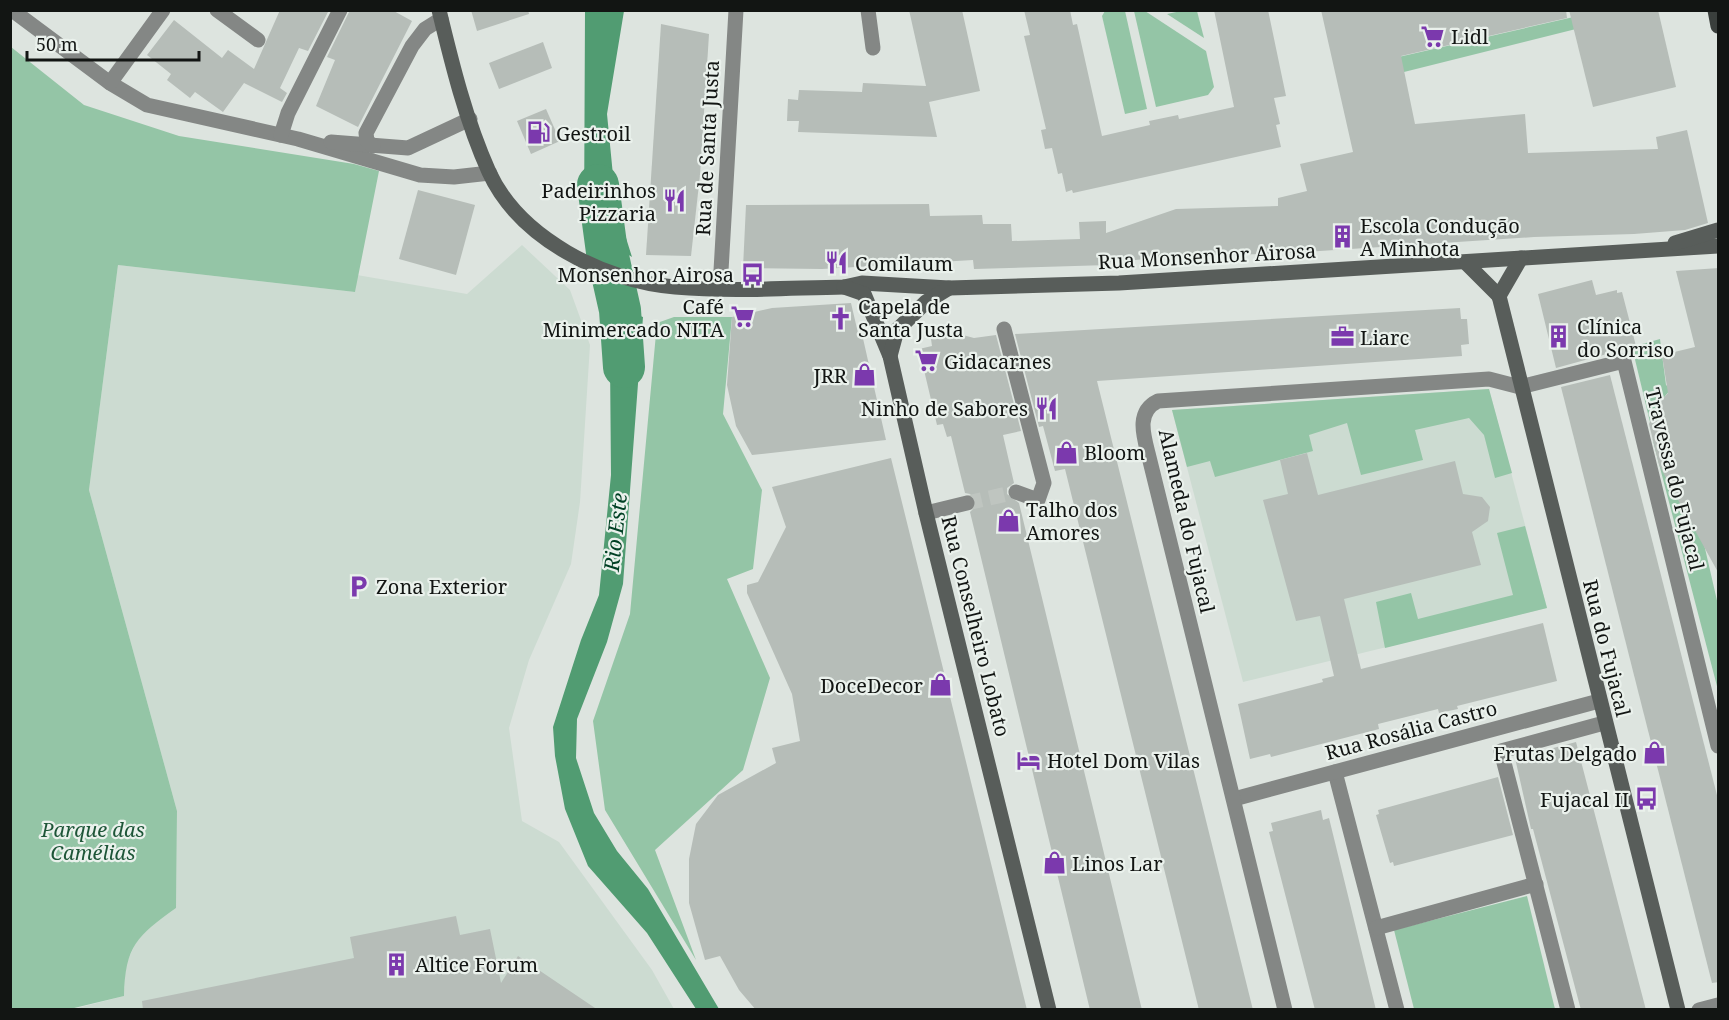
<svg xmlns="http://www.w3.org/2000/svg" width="1729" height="1020" viewBox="0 0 1729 1020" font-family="'Noto Serif',serif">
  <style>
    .built { fill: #ccdbd1 }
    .green { fill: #94c5a6 }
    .water { fill: #519c72 }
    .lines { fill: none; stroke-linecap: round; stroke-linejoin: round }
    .river { stroke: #519c72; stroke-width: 42 }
    .building { fill: #b6bdb8 }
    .street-tunnel { stroke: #bfc5c0; stroke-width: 15; stroke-dasharray: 15 8; stroke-linecap: butt }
    .street { stroke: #848785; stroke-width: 15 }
    .secondary { stroke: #585d5a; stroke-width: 15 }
    .primary { stroke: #3a3f3c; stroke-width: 15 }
    .labels { text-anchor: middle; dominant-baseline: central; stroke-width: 4.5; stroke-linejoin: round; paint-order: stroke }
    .poi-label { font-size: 20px; fill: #121513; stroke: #eaf1ec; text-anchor: start }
    .street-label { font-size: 20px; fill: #121513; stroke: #eaf1ec }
    .park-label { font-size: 20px; font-style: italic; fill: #1d5537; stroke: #eaf1ec }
    .water-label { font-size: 21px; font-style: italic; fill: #004024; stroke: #eaf1ec }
  </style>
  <rect width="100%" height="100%" fill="#dde4df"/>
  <g class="built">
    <path d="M522 245 570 290 590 345 580 502 571 564 529 660 509 728 522 821 559 842 652 970 674 1009 70 1010 124 996 125 966 140 934 176 908 177 811 89 490 118 265 355 292 357 275 467 294Z"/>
    <path d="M1489 389 1547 608 1243 682 1172 410Z"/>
  </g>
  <g class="green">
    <path d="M1105 11H1125L1147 109 1125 114 1102 16Z"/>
    <path d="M1134 11H1145L1206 51 1214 87 1208 95 1156 107Z"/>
    <path d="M1181 11H1197L1204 38 1167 14Z"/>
    <path d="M1600 11H1648L1364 82 1381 61Z"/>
    <path d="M11 47 84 105 179 136 354 164 379 171 355 292 118 265 89 490 177 811 176 908C137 936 125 946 124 996L70 1009H11Z"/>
    <path d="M674 317H732L723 414 762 490 753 569 727 579 770 678 743 770 655 850 696 960 605 810 593 721 630 614 657 323Z"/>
    <path d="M1660 339 1666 385 1671 389 1655 408 1650 422 1632 347Z"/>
    <path d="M1489 389 1512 473 1495 478 1484 435 1469 418 1415 430 1423 460 1361 475 1347 423 1309 435 1313 451 1215 477 1210 461 1187 467 1172 410Z"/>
    <path d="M1652 437 1667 480 1704 544 1718 605V690Z"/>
    <path d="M1525 526 1547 608 1385 648 1376 602 1411 593 1418 619 1513 595 1497 533Z"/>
    <path d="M1527 896 1555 1009H1414L1394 930Z"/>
  </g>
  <g class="water">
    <path d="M585 11H624L607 114 616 206 632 257 584 228Z"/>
    <path d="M599 302 643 317 623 584 607 642 577 719 576 758 594 813 617 851 648 889 719 1009H696L647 933 588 866 565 809 555 756 553 727 581 640 599 595 611 475 610 360Z"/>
  </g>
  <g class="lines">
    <path class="river" d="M598 185 607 252 620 310 624 367"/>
  </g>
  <g class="building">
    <path d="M280 10H329L308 51 299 48 280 88 287 93 282 102 244 83 223 112 195 92 190 98 167 80 171 74 147 55 174 20 222 58 228 50 254 69Z"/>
    <path d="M350 10H392L412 21 358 127 316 106 335 60 327 57Z"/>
    <path d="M471 10H528L529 14 477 31Z"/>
    <path d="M909 10H962L980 91 929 102 937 137 798 132 799 121H787L788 99 798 100 799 90 862 92 863 83 926 86Z"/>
    <path d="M1024 10H1070L1073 25 1077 24 1102 136 1150 125 1149 121 1178 115 1179 119 1234 107 1214 10H1268L1286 96 1274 98 1280 124 1276 125 1281 147 1073 193 1072 190 1066 192 1062 173 1058 174 1052 148 1045 149 1041 130 1046 129 1024 36 1030 35Z"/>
    <path d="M1321 10H1566L1567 18 1401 56 1415 124 1525 114 1528 153 1658 149 1656 137 1687 130 1708 223 1685 230 1634 234 1534 237 1274 254 1202 255 1108 262V265L974 269 973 260 822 269 743 268 746 205 929 204 930 216 982 215 983 224H1011L1012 241 1080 239 1079 222 1106 221V233L1176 209 1278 206V198L1307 191 1300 164 1353 152Z"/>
    <path d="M1569 10H1658L1676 87 1593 107Z"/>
    <path d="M661 24 709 34 700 175 691 256 646 255Z"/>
    <path d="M543 42 552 68 499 89 489 63Z"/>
    <path d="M546 109 560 141 531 154 517 121Z"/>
    <path d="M418 190 475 205 456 275 399 259Z"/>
    <path d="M1719 268V574L1659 465 1649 424 1655 408 1668 393 1662 355 1695 347 1676 271Z"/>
    <path d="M1592 280 1596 295 1617 290V293L1622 292 1636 346 1556 368 1538 294Z"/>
    <path d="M851 303 858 333 862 334 886 440 752 455 736 426 727 385 732 317 772 308Z"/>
    <path d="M1460 308 1461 319H1467L1469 344 1461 345 1462 356 1097 381 1253 1010H1199L1065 469 1055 471 1043 426 1039 427 1015 334Z"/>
    <path d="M955 333 974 338 996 335 1021 431 1003 435 1014 483 1007 488V494L1019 503 1142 1010H1090L970 512 976 506V500L970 494 965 493 951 436 947 437 943 424 937 425 919 349 932 346 931 339Z"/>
    <path d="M1610 375 1719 803V982L1712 983 1561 387Z"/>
    <path d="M1307 453 1318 495 1455 461 1463 494 1482 497 1490 507 1488 521 1472 532 1481 565 1344 599 1361 669 1543 623 1557 681 1457 706 1458 709 1439 713 1438 709 1378 724 1379 729 1271 757 1270 754 1250 759 1238 704 1323 682 1322 679 1334 676 1320 616 1296 621 1263 500 1288 494 1280 460Z"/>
    <path d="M891 458 956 721 1027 1010H756L739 990 720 956 705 960 689 903V859L696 824 718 795 776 763 772 748 800 741 792 694 747 593V585L758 582 786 527 772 487Z"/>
    <path d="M1576 742 1630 949 1646 1010H1581L1533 829H1531L1515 758Z"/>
    <path d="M1498 777 1513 835 1394 866 1393 862 1390 863 1376 815 1379 814 1378 810Z"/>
    <path d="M1321 810 1323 820 1329 818 1376 1010H1315L1269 832 1273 831 1271 823Z"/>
    <path d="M456 916 460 935 490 929 501 983 518 956 598 1010H143L142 1001 354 958 350 937Z"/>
  </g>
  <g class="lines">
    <path class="street-tunnel" d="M967 503 1016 492"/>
    <g class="street">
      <path d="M12 10 110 83 147 105 298 139 420 175 454 177 490 173"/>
      <path d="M217 10 258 40"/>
      <path d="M868 10 873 48"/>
      <path d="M110 83 163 10"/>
      <path d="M281 135 288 113 340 10"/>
      <path d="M331 142 408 148 470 119"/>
      <path d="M373 146 367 141 366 133 412 46 425 29 441 19"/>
      <path d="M720 288 736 10"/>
      <path d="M1004 329 1044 483 1038 500 1016 492"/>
      <path d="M926 513 967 503"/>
      <path d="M1335 772 1397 1010"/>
      <path d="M1234 799 1599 701"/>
      <path d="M1376 928 1536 884"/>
      <path d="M1285 1010 1149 457C1144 437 1135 412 1158 401L1489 379 1520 387 1624 361 1718 746"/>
      <path d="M1568 1010 1501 751 1604 723"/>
      <path d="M1699 1010 1718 1005"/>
    </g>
    <g class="secondary">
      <path d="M439 10C452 64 466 121 489 172 519 238 605 282 675 287 731 292 788 288 844 287L862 283 949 288 1119 283 1718 246"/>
      <path d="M1675 243 1718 230"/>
      <path d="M1467 264 1499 296"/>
      <path d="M844 287 864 294 890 356 926 513 1049 1010"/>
      <path d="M1499 296 1678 1010"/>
      <path d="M1499 296 1521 258"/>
      <path d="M890 356 897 330 926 302 949 288"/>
    </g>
    <path class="primary" d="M1715 10 1718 26"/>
  </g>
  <defs>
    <symbol id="supermarket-bare" viewBox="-9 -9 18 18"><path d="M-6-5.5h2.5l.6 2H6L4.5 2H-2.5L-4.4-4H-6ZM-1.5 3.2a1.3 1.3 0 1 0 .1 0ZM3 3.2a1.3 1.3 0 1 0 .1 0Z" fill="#7b39ad" stroke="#eaf1ec" stroke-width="2.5" paint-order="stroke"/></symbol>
    <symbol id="fuel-bare" viewBox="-9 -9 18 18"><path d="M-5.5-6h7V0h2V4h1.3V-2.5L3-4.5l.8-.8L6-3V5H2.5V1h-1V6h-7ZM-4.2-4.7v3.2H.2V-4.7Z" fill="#7b39ad" stroke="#eaf1ec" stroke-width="2.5" paint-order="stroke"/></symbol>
    <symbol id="restaurant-bare" viewBox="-9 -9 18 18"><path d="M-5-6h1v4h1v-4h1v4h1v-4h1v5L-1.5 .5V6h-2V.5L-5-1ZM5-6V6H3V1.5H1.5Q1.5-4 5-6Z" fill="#7b39ad" stroke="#eaf1ec" stroke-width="2.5" paint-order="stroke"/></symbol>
    <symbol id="building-bare" viewBox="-9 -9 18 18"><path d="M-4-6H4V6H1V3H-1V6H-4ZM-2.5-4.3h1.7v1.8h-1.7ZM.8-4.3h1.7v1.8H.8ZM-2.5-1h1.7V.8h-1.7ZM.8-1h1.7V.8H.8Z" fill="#7b39ad" stroke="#eaf1ec" stroke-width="2.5" paint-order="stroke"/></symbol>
    <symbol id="bus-bare" viewBox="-9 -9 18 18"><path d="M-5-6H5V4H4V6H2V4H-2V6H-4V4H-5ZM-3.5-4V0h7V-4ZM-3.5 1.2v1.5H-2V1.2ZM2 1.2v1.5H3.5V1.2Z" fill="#7b39ad" stroke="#eaf1ec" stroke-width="2.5" paint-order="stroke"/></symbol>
    <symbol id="church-bare" viewBox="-9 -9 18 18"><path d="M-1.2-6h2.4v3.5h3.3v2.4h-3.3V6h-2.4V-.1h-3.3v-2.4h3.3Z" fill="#7b39ad" stroke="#eaf1ec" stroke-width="2.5" paint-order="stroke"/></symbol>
    <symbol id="office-bare" viewBox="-9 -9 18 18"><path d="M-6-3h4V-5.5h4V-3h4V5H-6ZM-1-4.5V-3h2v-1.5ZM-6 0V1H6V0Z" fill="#7b39ad" stroke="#eaf1ec" stroke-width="2.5" paint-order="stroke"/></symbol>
    <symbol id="shop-bare" viewBox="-9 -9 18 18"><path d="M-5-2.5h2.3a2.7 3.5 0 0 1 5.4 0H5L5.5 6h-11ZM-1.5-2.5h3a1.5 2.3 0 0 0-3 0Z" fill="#7b39ad" stroke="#eaf1ec" stroke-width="2.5" paint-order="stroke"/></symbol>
    <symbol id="parking-bare" viewBox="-9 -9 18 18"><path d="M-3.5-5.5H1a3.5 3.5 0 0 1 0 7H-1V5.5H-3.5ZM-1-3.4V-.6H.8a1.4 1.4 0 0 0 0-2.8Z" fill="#7b39ad" stroke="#eaf1ec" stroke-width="2.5" paint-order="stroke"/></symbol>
    <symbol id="hotel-bare" viewBox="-9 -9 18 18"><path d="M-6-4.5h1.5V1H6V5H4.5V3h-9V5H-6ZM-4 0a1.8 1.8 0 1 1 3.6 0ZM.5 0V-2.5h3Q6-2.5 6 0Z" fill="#7b39ad" stroke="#eaf1ec" stroke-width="2.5" paint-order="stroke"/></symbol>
  </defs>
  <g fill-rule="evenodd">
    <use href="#supermarket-bare" x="1416" y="20" width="33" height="33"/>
    <use href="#fuel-bare" x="522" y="116" width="33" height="33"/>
    <use href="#restaurant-bare" x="658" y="184" width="33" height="33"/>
    <use href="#building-bare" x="1326" y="220" width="33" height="33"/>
    <use href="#restaurant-bare" x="820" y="246" width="33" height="33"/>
    <use href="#bus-bare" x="736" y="258" width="33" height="33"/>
    <use href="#supermarket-bare" x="726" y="300" width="33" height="33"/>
    <use href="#church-bare" x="824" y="302" width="33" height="33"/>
    <use href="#office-bare" x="1326" y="320" width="33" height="33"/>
    <use href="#building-bare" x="1542" y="320" width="33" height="33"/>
    <use href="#supermarket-bare" x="910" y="344" width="33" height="33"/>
    <use href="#shop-bare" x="848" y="358" width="33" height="33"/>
    <use href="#restaurant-bare" x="1030" y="392" width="33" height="33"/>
    <use href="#shop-bare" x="1050" y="436" width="33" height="33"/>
    <use href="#shop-bare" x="992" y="504" width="33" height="33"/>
    <use href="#parking-bare" x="342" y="570" width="33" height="33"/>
    <use href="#shop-bare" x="924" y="668" width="33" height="33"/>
    <use href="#shop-bare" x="1638" y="736" width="33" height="33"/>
    <use href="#hotel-bare" x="1012" y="744" width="33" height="33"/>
    <use href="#bus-bare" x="1630" y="782" width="33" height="33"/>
    <use href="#shop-bare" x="1038" y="846" width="33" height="33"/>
    <use href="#building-bare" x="380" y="948" width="33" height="33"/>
  </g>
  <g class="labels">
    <g class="poi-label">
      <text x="1451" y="36">Lidl</text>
      <text x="556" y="133">Gestroil</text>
      <text x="656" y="190" text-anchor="end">Padeirinhos<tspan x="656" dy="23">Pizzaria</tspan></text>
      <text x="1360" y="225">Escola Condução<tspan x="1360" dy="23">A Minhota</tspan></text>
      <text x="855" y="263">Comilaum</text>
      <text x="734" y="274" text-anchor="end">Monsenhor Airosa</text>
      <text x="724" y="306" text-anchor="end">Café<tspan x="724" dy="23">Minimercado NITA</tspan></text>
      <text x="858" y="306">Capela de<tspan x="858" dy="23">Santa Justa</tspan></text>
      <text x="1577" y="326">Clínica<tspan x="1577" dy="23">do Sorriso</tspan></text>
      <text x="1360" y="337">Liarc</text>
      <text x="944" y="361">Gidacarnes</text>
      <text x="847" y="375" text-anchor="end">JRR</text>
      <text x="1028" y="408" text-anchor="end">Ninho de Sabores</text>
      <text x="1084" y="452">Bloom</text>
      <text x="1026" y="509">Talho dos<tspan x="1026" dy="23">Amores</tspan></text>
      <text x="376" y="586">Zona Exterior</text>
      <text x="923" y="685" text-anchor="end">DoceDecor</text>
      <text x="1637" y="753" text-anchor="end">Frutas Delgado</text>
      <text x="1047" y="760">Hotel Dom Vilas</text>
      <text x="1629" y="799" text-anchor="end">Fujacal II</text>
      <text x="1072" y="863">Linos Lar</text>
      <text x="415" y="964">Altice Forum</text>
    </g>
    <g class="street-label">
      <text transform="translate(707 148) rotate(-87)">Rua de Santa Justa</text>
      <text transform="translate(1207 256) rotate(-3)">Rua Monsenhor Airosa</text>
      <text transform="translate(1675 479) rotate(76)">Travessa do Fujacal</text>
      <text transform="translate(1187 521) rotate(77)">Alameda do Fujacal</text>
      <text transform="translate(976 626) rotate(76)">Rua Conselheiro Lobato</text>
      <text transform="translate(1607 648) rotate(76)">Rua do Fujacal</text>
      <text transform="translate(1411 730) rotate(-15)">Rua Rosália Castro</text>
    </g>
    <g class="park-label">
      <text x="93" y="829">Parque das<tspan x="93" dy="23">Camélias</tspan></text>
    </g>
    <g class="water-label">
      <text transform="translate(615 532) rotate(-84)">Rio Este</text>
    </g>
  </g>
  <rect width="1729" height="1020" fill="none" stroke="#121513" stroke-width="24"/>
  <path d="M27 51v9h172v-9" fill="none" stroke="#121513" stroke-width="3"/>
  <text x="36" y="51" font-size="18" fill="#121513" stroke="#eaf1ec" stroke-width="4.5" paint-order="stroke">50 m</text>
</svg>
